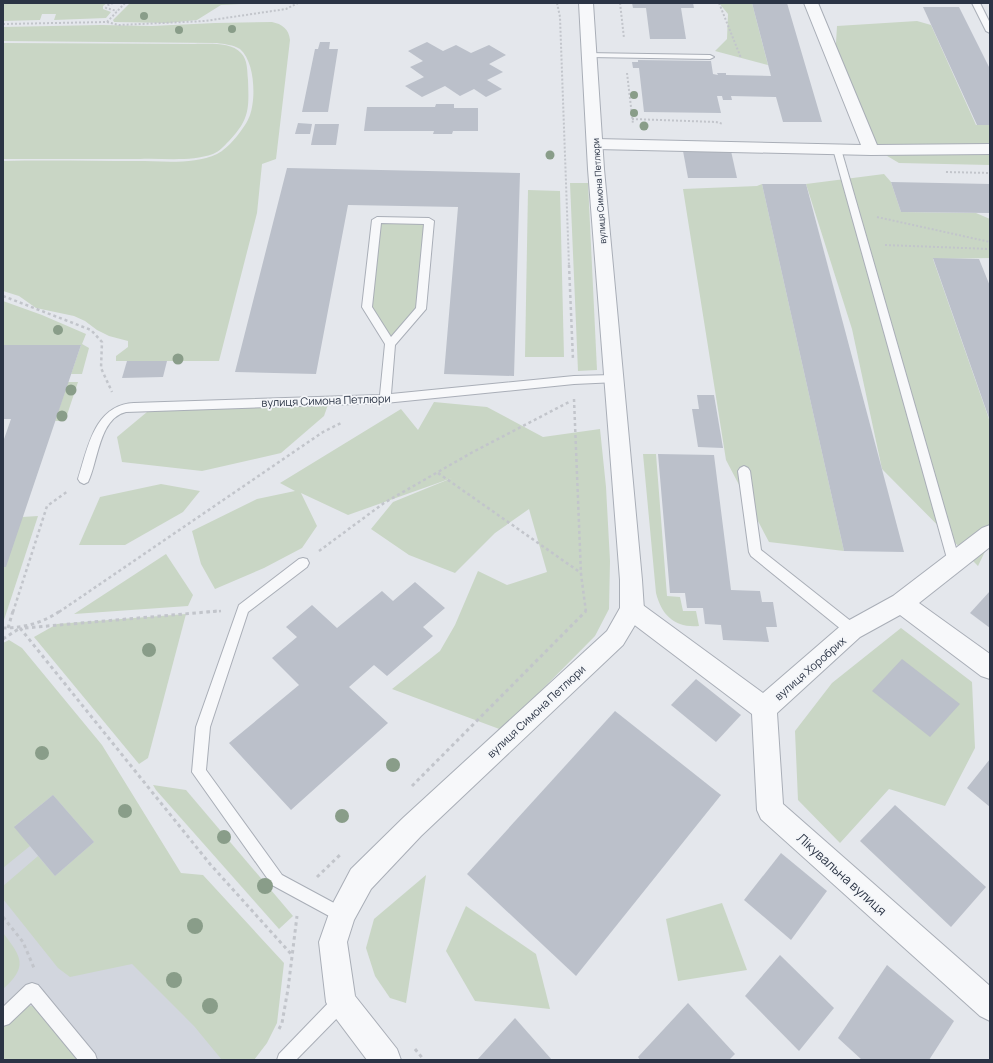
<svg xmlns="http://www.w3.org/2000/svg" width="993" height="1063" viewBox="0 0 993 1063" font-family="Manrope,sans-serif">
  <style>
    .built { fill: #d2d6de }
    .green { fill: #c9d6c5 }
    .building { fill: #bbc0ca }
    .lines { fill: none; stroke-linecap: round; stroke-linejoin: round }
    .service-casing { stroke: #a9aeb7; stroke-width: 2 }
    .minor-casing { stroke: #a9aeb7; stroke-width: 2 }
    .tertiary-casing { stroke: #a9aeb7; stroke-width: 2 }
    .path-far2 { stroke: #c2c5cb; stroke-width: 2; stroke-dasharray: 2 2; stroke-linecap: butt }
    .path-far1 { stroke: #c2c5cb; stroke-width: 2.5; stroke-dasharray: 3 3; stroke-linecap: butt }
    .path { stroke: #c2c5cb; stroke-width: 3; stroke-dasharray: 3.5 3.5; stroke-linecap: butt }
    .service { fill: #f7f8fa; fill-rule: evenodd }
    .minor { fill: #f7f8fa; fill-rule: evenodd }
    .tertiary { fill: #f7f8fa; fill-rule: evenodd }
    .tree { fill: #899d89 }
    .labels { text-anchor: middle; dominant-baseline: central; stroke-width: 3.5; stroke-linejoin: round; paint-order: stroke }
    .far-street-label { font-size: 9px; fill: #2b3445; stroke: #f4f6f9 }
    .street-label { font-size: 11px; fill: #2b3445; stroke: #f4f6f9 }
    .near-street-label { font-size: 13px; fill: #2b3445; stroke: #f4f6f9 }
  </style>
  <rect width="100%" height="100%" fill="#e4e7ec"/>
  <path class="built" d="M113 777 244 1060H3V780Z"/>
  <g class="green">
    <path d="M3 3H107L103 6V9L111 12 106 18 54 20 56 14H42L40 20 3 21Z"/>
    <path d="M130 3H262L221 5 197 20 168 23 114 22 113 20Z"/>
    <path d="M719 3H752L768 65 715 51 727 39 728 14Z"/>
    <path d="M917 21 931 25 976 125H990V165L899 163 862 141 868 123 834 77 837 26Z"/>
    <path d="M272 22C282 24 289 29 290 40L276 159 262 164 257 213 219 361H116V356L128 347V341L109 336 97 330 85 321 74 316 36 308 19 296 3 291V161C47 160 92 161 136 161 162 161 193 165 217 154 228 149 246 127 250 115 256 98 255 62 240 49 234 45 224 44 217 43L3 41V27L101 25 152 26 215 23Z"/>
    <path d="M3 43 195 44C209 44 231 42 241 53 248 60 247 71 248 80 249 108 250 119 229 141 224 146 220 151 213 154 191 162 163 158 140 159 94 159 49 159 3 159Z"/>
    <path d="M884 174 891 182 901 212 976 213 990 219V258L933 259 990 422V541L978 566 882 469 852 329 806 184Z"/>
    <path d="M570 183H588L597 370 578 371Z"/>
    <path d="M762 184 844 551 769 542 726 460 683 189 757 186Z"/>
    <path d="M528 190 560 191 564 357H525Z"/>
    <path d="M381 223 426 224 417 308 392 338 370 306Z"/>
    <path d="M3 301 42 315 86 334 82 344 89 348 82 374H71L81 345H3Z"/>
    <path d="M68 382H78L65 421H55Z"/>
    <path d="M258 398 330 399 324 416 281 453 202 471 122 462 117 437 153 407Z"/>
    <path d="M434 402 487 407 543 437 600 429 606 487 610 561 609 609 595 636 502 730 392 689 440 651 455 625 478 571 507 585 547 572 529 509 495 533 455 573 409 555 371 529 393 502 452 478 348 515 301 493 317 526 302 548 264 568 215 589 201 564 192 531 257 499 295 491 280 483 401 409 418 430Z"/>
    <path d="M643 454H656L667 596 680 597 683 611H696L699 626C675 628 662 616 656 593Z"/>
    <path d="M161 484 200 491 183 512 125 545H79L100 497Z"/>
    <path d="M38 516 4 620H3V567L22 517Z"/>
    <path d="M166 554 193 595 188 606 74 614Z"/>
    <path d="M186 614 148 758 139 764 34 637 57 624Z"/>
    <path d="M901 628 972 682 975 748 945 806 889 789 840 843 798 800 795 731 832 683Z"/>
    <path d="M9 640 22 648 102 745 181 873 203 875 284 963 277 1023 267 1043 254 1060H222L194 1026 132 964 70 977 58 968 3 899V886L38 856 55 876 94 842 53 795 15 826 30 846 3 868V643Z"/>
    <path d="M153 785 186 790 293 916 279 929 156 790Z"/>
    <path d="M426 875 406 1003 390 998 375 976 366 948 374 919Z"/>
    <path d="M722 903 747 970 678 981 666 919Z"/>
    <path d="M466 906 536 954 550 1009 475 1001 446 951Z"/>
    <path d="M3 933C22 957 28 967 3 989Z"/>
    <path d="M22 1006H41L83 1060H3V1023Z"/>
  </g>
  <g class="building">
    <path d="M632 3H693L694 8H681L686 39H650L646 8H633Z"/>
    <path d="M752 3H787L822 122H783L776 97 731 96 732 100H723L722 96H717L721 113 644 112 639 68H633L632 62H638V60L711 61 713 74 718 75 717 73H726V75L771 76Z"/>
    <path d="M923 7H959L990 69V125H977Z"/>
    <path d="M320 42H330L329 49H338L328 112H302L315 49H318Z"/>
    <path d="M427 42 443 51 456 45 471 53 489 45 506 55 489 64 503 72 487 80 502 89 486 97 474 89 460 96 445 86 422 97 405 86 424 77 410 67 423 61 408 51Z"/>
    <path d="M436 104H454V108H478V131H453L452 134H433L434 131H364L367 107H435Z"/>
    <path d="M298 123 312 124 310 134H295Z"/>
    <path d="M315 124H339L336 145H311Z"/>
    <path d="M683 151H731L737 178H688Z"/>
    <path d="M287 168 520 173 514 376 444 374 458 207 348 205 316 374 235 372Z"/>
    <path d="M891 182 990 184V213L901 212Z"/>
    <path d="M762 184H806L904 552 844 551Z"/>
    <path d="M933 258 979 259 990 286V421Z"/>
    <path d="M3 345H81L6 567H3V442L11 419H3Z"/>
    <path d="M127 361H167L163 377 122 378Z"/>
    <path d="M697 395H714L723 448 698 447 692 409H699Z"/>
    <path d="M658 454 714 455 731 590 760 591 762 602H773L777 627H766L769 642 723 640 721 625 705 624 703 608H687L685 593H670Z"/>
    <path d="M415 582 445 608 423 627 433 636 387 676 374 665 349 687 388 723 291 810 229 743 299 685 272 658 297 637 286 627 312 605 337 628 382 591 393 601Z"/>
    <path d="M990 591V628L970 613Z"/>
    <path d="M902 659 960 704 930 737 872 691Z"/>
    <path d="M696 679 741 715 716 742 671 705Z"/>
    <path d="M615 711 721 795 576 976 467 874Z"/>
    <path d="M990 759V807L967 788Z"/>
    <path d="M53 795 94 842 55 876 14 827Z"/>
    <path d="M895 805 986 887 951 927 860 841Z"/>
    <path d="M781 853 827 891 791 940 744 900Z"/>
    <path d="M780 955 834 1008 799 1051 745 996Z"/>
    <path d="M887 965 954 1021 929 1060H862L838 1038Z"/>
    <path d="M688 1003 735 1054 729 1060H640L638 1057Z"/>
    <path d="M515 1018 552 1060H477Z"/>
  </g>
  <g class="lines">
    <defs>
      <g id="service">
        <path d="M972 3H980L990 23V33L986 31Z"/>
        <path d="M586 53 710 55 714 57 710 59 589 57 585 55Z"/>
        <path d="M837 146 841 149 960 562 958 566 954 567 950 566 948 562 833 149Z"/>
        <path d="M377 217 429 218 434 221 426 309 395 345 391 394 574 376 613 375 617 376 618 379 617 382 574 384 385 403 126 412C99 418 98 462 88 482L84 484 80 482 78 479C88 448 94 405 134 403L380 395 385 344 362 307 372 220ZM381 223 424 224 416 308 391 337 372 307Z"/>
        <path d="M744 466 748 468 750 471 761 550 857 626 858 630 857 634 852 636 847 634 751 556 749 552 738 471 740 468Z"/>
        <path d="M303 558 307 559 309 563 307 567 248 612 210 727 206 770 282 875 347 910 350 915 347 920 342 923 272 885 192 772 196 727 239 605 299 559Z"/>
        <path d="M32 983 38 985 95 1054 97 1060H78L31 1003 9 1024 3 1026V1007L26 985Z"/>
        <path d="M341 994 347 996 349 1002 347 1008 296 1060H277L279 1054 335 996Z"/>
      </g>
      <g id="minor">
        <path d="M804 3H818L877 145 990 144V154L871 155 596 149 590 147 588 144 590 141 596 139 861 145Z"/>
        <path d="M990 525V547L919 603 990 654V679L981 676 900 615 860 637 777 713 783 804 990 986V1021L980 1016 761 819 757 810 752 714 624 617 620 610 624 603 632 600 640 603 763 693 844 623 893 596 982 528Z"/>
      </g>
      <path id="tertiary" d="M579 3H593L604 169 642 580 644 610 623 645 421 836 371 889 354 920 347 942 355 996 397 1049 401 1060H367L331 1012 326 1002 319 942 332 905 351 869 403 818 607 631 620 608V580L588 169Z"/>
    </defs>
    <use href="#service" class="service-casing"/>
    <use href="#minor" class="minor-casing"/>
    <use href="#tertiary" class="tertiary-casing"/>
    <g class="path-far2">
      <path d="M113 3 108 5 106 8 117 11"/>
      <path d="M557 3 560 17 569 266"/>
      <path d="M620 3 624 38"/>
      <path d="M719 3 741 58"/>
      <path d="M107 22 119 25 205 21 286 9 298 3"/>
      <path d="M3 24 107 22 125 3"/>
      <path d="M627 73 633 124"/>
      <path d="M632 119 716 122 723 124"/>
      <path d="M946 172 990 173"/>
      <path d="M877 217 990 242"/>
      <path d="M885 245 990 249"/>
    </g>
    <g class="path-far1">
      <path d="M569 265 573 360"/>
      <path d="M3 296 91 330 102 342 101 368 112 392"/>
      <path d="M574 399 581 574 586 612"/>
      <path d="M438 473 581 573"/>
      <path d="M319 551 384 503 471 453 569 402"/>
      <path d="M13 612 47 506 68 491"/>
      <path d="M59 612 323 432 343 422"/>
      <path d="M207 612 221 611"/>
    </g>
    <g class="path">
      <path d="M3 628C23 628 43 623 60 611"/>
      <path d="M8 628 13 611"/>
      <path d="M20 628 210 864 292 955"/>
      <path d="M25 628 218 611"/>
      <path d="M3 639 20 628"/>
      <path d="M412 786 586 611"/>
      <path d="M317 877 342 853"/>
      <path d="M3 917 23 942 34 968"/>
      <path d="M279 1029 282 1023 288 989 297 916"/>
      <path d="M415 1049 424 1060"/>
    </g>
    <use href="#service" class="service"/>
    <use href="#minor" class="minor"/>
    <use href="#tertiary" class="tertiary"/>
  </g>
  <g class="tree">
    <circle cx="144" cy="16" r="4"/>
    <circle cx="232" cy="29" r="4"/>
    <circle cx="179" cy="30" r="4"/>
    <circle cx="634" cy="95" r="4"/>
    <circle cx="634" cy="113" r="4"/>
    <circle cx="644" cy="126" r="4.5"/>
    <circle cx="550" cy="155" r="4.5"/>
    <circle cx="58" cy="330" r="5"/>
    <circle cx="178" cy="359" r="5.5"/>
    <circle cx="71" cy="390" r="5.5"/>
    <circle cx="62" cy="416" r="5.5"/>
    <circle cx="149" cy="650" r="7"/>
    <circle cx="42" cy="753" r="7"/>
    <circle cx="393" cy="765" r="7"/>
    <circle cx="125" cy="811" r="7"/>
    <circle cx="342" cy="816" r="7"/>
    <circle cx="224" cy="837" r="7"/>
    <circle cx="265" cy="886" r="8"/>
    <circle cx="195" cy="926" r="8"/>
    <circle cx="174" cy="980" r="8"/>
    <circle cx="210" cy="1006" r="8"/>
  </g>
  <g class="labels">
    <g class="far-street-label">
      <text transform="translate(599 191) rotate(-94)">вулиця Симона Петлюри</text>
    </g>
    <g class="street-label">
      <text transform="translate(326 400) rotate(-2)">вулиця Симона Петлюри</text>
      <text transform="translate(810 668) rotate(-41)">вулиця Хоробрих</text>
      <text transform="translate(536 711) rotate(-43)">вулиця Симона Петлюри</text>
    </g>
    <g class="near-street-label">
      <text transform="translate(842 874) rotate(42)">Лікувальна вулиця</text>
    </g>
  </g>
  <rect width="993" height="1063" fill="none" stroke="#2b3445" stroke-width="8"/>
</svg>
